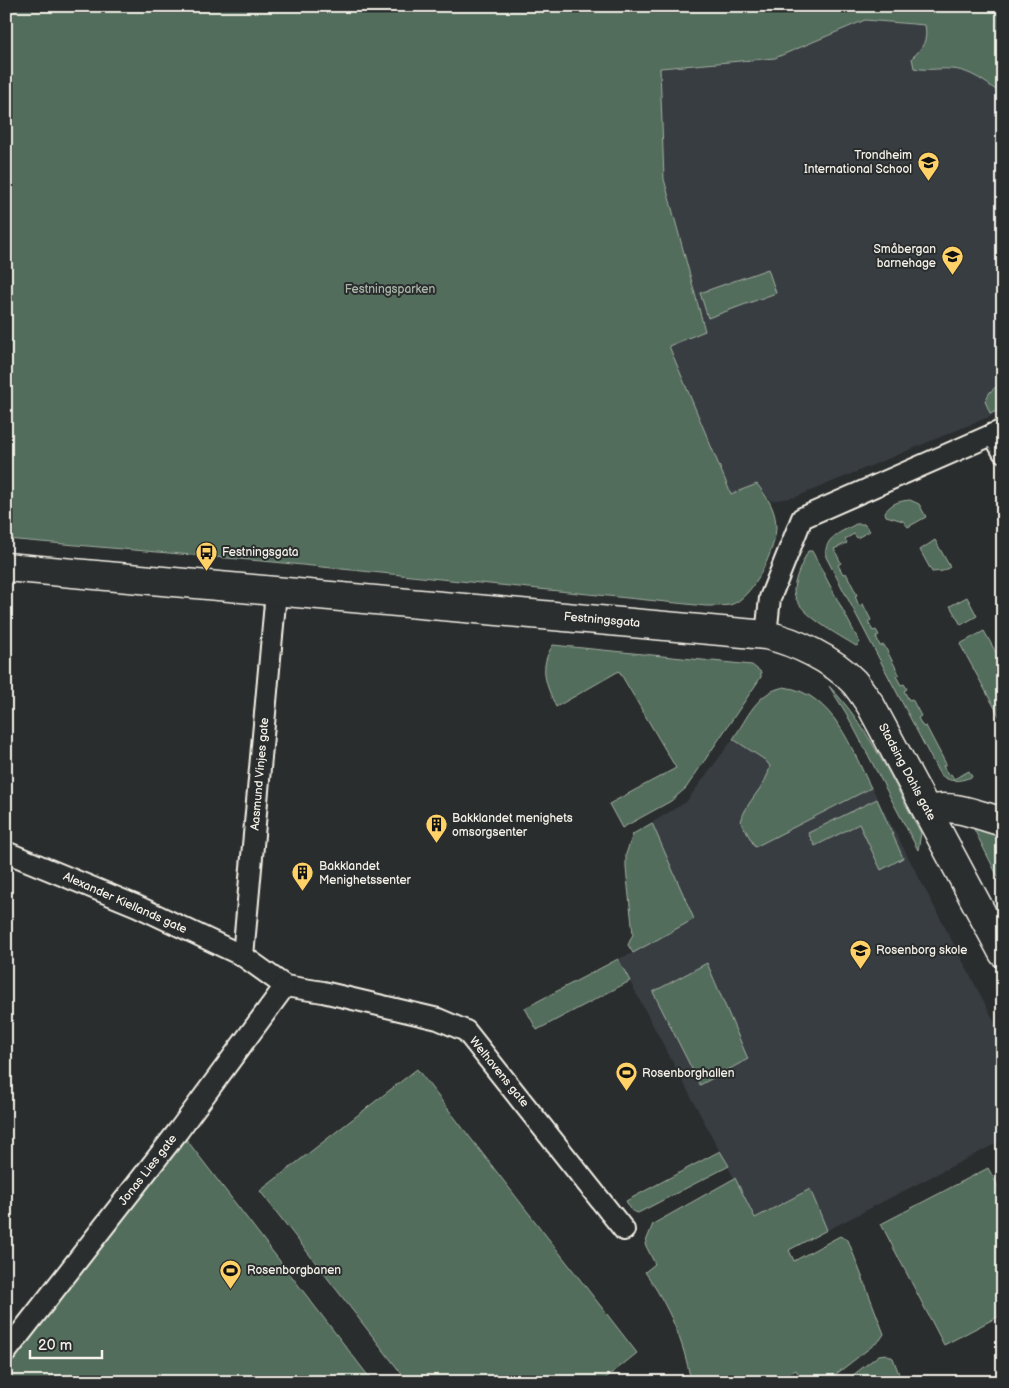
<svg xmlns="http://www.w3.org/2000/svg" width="1009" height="1388" viewBox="0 0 1009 1388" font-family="'Balsamiq Sans',sans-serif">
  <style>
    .built { fill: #393c42 }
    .green { fill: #526d5c; stroke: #a3afa2 }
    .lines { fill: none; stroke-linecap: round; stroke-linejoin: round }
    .street-casing { stroke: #f4f1e8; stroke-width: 24 }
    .secondary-casing { stroke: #f4f1e8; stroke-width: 31 }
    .street { stroke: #2a2d2e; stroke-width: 20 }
    .secondary { stroke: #2a2d2e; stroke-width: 28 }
    .labels { text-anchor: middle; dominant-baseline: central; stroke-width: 4; stroke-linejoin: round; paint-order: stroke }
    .poi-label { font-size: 12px; fill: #f4f1e8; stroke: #2a2d2e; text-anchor: start }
    .park-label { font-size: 12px; fill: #abb6a9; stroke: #2a2d2e }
    .street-label { font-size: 12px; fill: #f4f1e8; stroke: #2a2d2e }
  </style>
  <rect width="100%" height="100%" fill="#2a2d2e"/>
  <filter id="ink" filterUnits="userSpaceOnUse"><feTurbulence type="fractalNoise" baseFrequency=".02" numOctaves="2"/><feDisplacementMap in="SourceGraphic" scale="10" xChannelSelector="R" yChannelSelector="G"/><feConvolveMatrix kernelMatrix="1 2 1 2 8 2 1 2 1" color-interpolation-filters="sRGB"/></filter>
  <g filter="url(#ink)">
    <g class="built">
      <path d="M865 20 988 31 1003 39V411L796 497 771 501 757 484 731 494 669 346 705 331 664 179 660 68 775 58Z"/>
      <path d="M784 687 798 689 811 695 828 710 837 721 1003 1038V1140L789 1250 755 1218 618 959 633 953 628 945 633 934 626 868V854L633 834 686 802 733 739 761 697 771 690Z"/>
    </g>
    <g class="green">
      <path d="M6 6H1003V96C989 84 969 69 950 69 937 68 929 71 914 68L912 58C923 48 928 40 925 25L865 20 775 58 660 68 664 179 705 331 669 346 731 494 757 484C767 497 775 508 776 525 777 547 753 599 730 605 722 606 714 606 706 606L273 562 6 539Z"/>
      <path d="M768 269 776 293 708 318 700 293Z"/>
      <path d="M1003 381V410L990 413 985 401 990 392Z"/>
      <path d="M910 500 919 504 926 517 908 527 903 521 886 516 885 512C892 503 899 501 910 500Z"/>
      <path d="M856 524H864L870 531 857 538 854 534 845 539 847 543 834 549 841 563 838 565 843 574 846 573 857 595 855 596 859 606 863 604 871 620 868 622 873 631 876 630 879 635 876 637 880 646 884 645 899 674 896 676 901 685 904 684 907 689 904 691 909 700 912 699 921 716 918 718 923 727 926 726 946 764 943 766 948 775 951 774 954 779 969 771 972 777C959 781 950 784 939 773L826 557C823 537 842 532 856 524Z"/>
      <path d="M935 540 950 567 943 571 932 572 920 550Z"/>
      <path d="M808 551H812L860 643 858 645 856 646C839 635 795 613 794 591 794 578 803 562 808 551Z"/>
      <path d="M967 597 977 616 961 625 950 606Z"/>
      <path d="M984 631 1003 665V723L960 644Z"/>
      <path d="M553 645 752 665 761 672V677L686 788 671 801 622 828 609 804 676 768 619 671 556 707C546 684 538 668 553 645Z"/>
      <path d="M829 686C870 728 893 783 921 833L918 850 846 713Z"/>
      <path d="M784 687C834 694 851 748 871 788L755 847 741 822C745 801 767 787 770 766L765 760 733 739C748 717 756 693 784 687Z"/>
      <path d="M877 799 903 858 881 870 859 824 815 846 808 833Z"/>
      <path d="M652 823 694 919 633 953 628 945 633 934 626 868V854L633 834Z"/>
      <path d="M972 825 1003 834V887Z"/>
      <path d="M618 959 630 981 537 1030 525 1008Z"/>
      <path d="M707 963 748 1059 700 1085 653 992Z"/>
      <path d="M417 1069 637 1353 601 1382H408L260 1191Z"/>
      <path d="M179 1130 373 1382H6V1352Z"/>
      <path d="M720 1151 729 1166 638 1213 632 1211 626 1201Z"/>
      <path d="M988 1168 1003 1195V1314L944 1345 881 1224Z"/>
      <path d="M735 1178 755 1218 810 1189 827 1230 789 1250 794 1261 840 1236 848 1240 884 1334 880 1340 826 1382H797L801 1379 796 1370 774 1382H691C684 1341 668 1305 645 1272L655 1264 645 1244 653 1224Z"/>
      <path d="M886 1354 893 1358 902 1382H844L879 1355Z"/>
    </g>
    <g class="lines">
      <defs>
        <g id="street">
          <path d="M993 434 1003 452"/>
          <path d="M766 635 770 598 802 518 1003 430"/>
          <path d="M6 852 137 906 243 956 285 986 323 992 438 1019 466 1031 624 1230"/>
          <path d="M243 956 276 592"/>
          <path d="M6 1352 179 1130 285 986"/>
        </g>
        <g id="secondary">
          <path d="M6 567 766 635C796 642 832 659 854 682 860 689 865 697 870 704L1003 953"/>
          <path d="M927 810C952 803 978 815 1003 822"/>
        </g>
      </defs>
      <use href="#street" class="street-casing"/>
      <use href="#secondary" class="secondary-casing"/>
      <use href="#street" class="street"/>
      <use href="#secondary" class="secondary"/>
    </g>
  </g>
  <defs>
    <symbol id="school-pin" viewBox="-11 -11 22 30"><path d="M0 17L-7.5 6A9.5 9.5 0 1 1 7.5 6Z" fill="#ffd166" stroke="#2a2d2e"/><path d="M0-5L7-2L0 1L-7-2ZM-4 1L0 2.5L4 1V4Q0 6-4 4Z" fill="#111"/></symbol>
    <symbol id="bus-pin" viewBox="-11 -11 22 30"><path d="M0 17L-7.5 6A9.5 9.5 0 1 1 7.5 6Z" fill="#ffd166" stroke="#2a2d2e"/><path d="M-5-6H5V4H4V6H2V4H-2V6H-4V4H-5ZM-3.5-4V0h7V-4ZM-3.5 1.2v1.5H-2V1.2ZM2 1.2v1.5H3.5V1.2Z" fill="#111"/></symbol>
    <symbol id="building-pin" viewBox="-11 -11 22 30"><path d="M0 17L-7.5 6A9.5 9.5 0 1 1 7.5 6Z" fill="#ffd166" stroke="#2a2d2e"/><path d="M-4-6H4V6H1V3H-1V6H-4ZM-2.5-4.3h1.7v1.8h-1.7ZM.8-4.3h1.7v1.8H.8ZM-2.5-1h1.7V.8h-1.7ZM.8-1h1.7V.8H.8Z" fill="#111"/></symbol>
    <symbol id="stadium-pin" viewBox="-11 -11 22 30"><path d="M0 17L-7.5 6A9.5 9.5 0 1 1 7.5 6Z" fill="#ffd166" stroke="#2a2d2e"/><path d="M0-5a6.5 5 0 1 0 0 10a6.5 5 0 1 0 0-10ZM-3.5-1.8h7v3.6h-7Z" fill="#111"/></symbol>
  </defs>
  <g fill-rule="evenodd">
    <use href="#school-pin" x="916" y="150" width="25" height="34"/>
    <use href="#school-pin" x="940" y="244" width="25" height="34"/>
    <use href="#bus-pin" x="194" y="540" width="25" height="34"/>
    <use href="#building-pin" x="424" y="812" width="25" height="34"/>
    <use href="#building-pin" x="290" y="860" width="25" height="34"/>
    <use href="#school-pin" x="848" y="938" width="25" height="34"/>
    <use href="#stadium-pin" x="614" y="1060" width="25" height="34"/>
    <use href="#stadium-pin" x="218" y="1258" width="25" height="34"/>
  </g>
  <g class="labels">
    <g class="poi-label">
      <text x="912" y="155" text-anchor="end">Trondheim<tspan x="912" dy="14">International School</tspan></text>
      <text x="936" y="249" text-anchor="end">Småbergan<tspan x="936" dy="14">barnehage</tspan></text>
      <text x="222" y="552">Festningsgata</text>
      <text x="452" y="818">Bakklandet menighets<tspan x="452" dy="14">omsorgsenter</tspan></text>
      <text x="319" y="866">Bakklandet<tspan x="319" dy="14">Menighetssenter</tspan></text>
      <text x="876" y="950">Rosenborg skole</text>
      <text x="642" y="1073">Rosenborghallen</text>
      <text x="247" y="1270">Rosenborgbanen</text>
    </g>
    <g class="park-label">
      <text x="390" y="289">Festningsparken</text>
    </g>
    <g class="street-label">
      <text transform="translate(602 620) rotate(5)">Festningsgata</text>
      <text transform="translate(907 772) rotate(62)">Stadsing Dahls gate</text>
      <text transform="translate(260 774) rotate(-85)">Aasmund Vinjes gate</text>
      <text transform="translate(125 903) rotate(24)">Alexander Kiellands gate</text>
      <text transform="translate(499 1072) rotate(51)">Welhavens gate</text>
      <text transform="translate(148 1170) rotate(-52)">Jonas Lies gate</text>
    </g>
  </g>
  <rect width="1009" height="1388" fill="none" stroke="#2a2d2e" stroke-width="25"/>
  <rect x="12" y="12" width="984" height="1363" fill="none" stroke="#f4f1e8" stroke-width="2" filter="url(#ink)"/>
  <path d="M30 1350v8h72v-8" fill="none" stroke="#f4f1e8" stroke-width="2.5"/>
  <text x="38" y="1350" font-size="15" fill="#f4f1e8" stroke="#2a2d2e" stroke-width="4" paint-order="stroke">20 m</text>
</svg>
